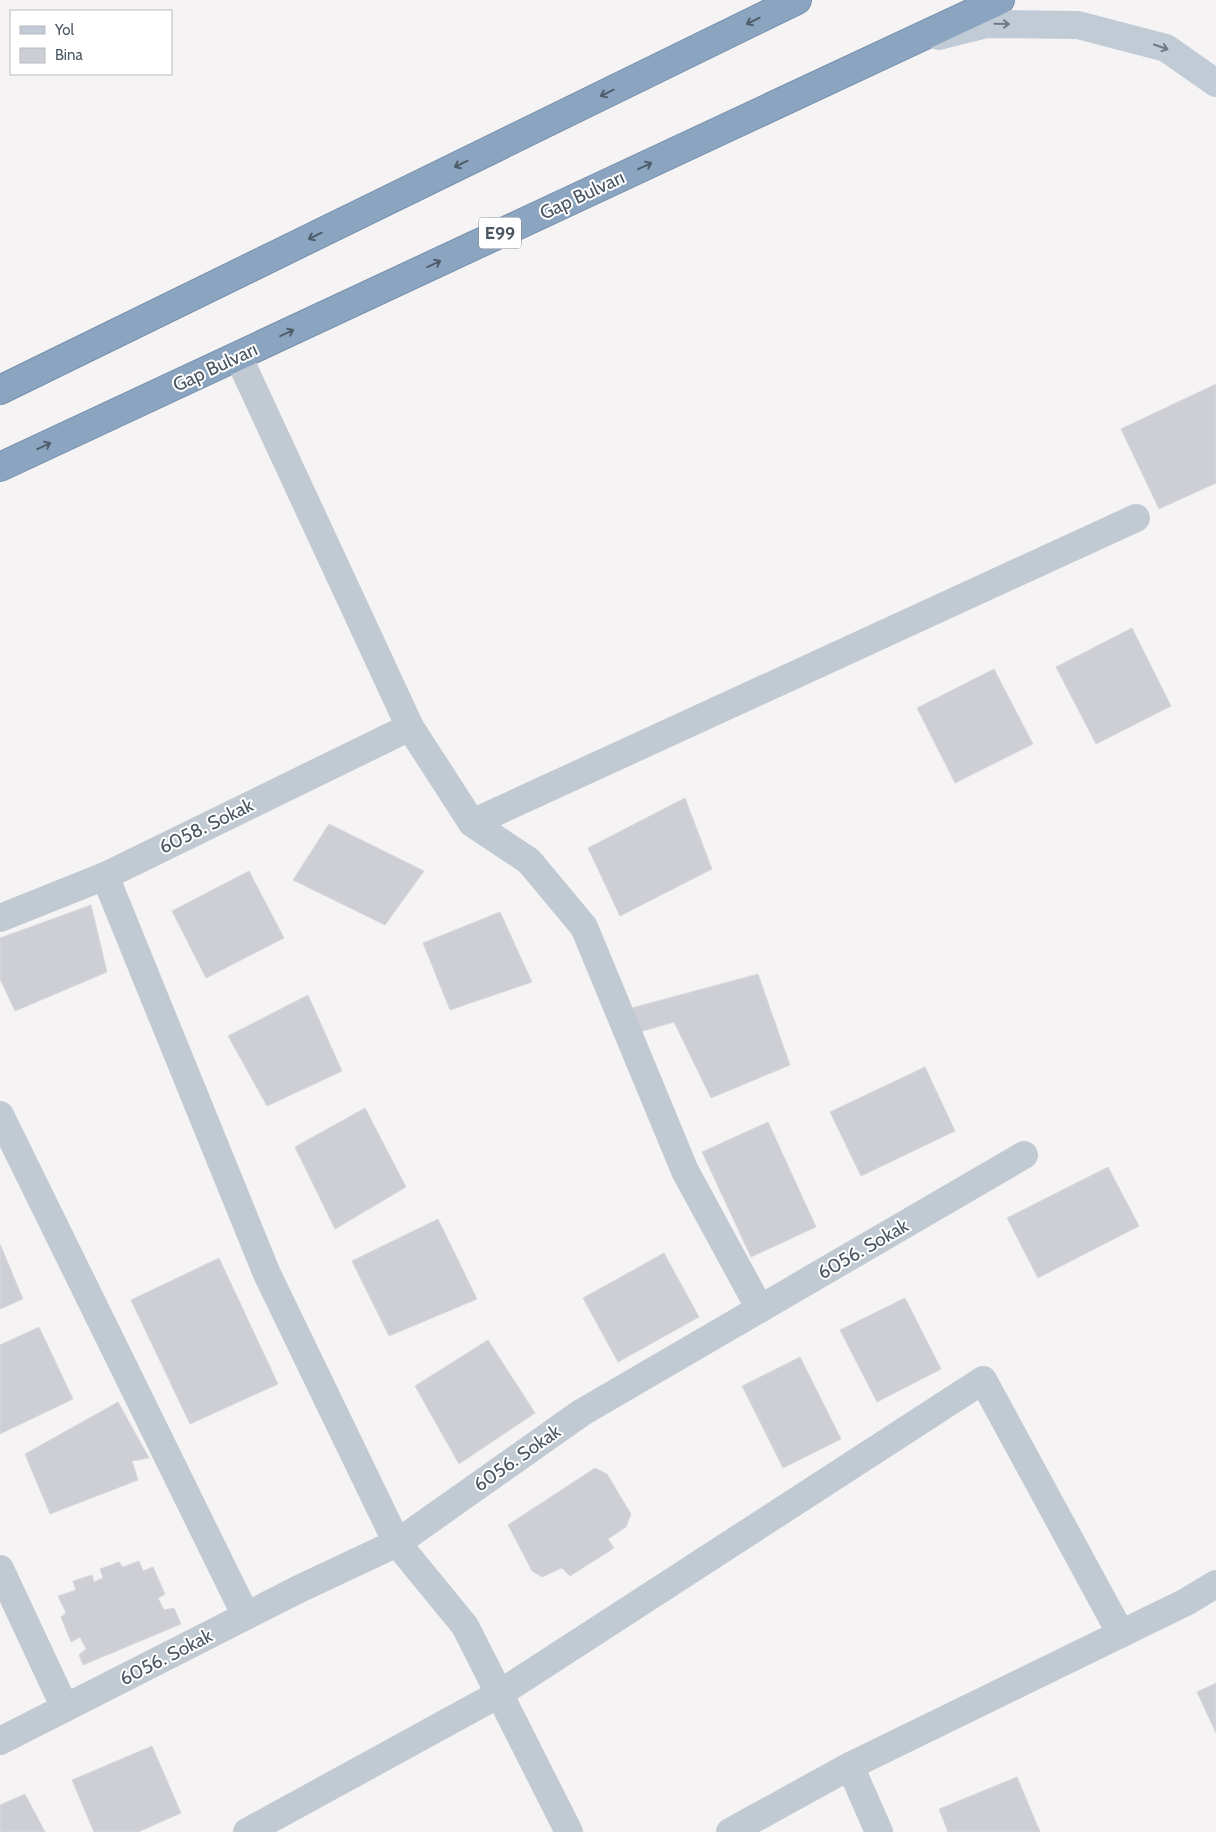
<svg xmlns="http://www.w3.org/2000/svg" width="1216" height="1832" viewBox="0 0 1216 1832" font-family="Cabin,sans-serif">
  <style>
    .building { fill: #cdcfd5; stroke: #d7d9de }
    .lines { fill: none; stroke-linecap: round; stroke-linejoin: round }
    .highway-casing { stroke: #7690ad; stroke-width: 30 }
    .street { stroke: #c1cad2; stroke-width: 28 }
    .secondary { stroke: #c1cbd6; stroke-width: 28 }
    .highway { stroke: #8ba5c1; stroke-width: 28 }
    .oneway { stroke: #505e6b }
    .oneway2 { stroke: #6e7984 }
    .labels { text-anchor: middle; dominant-baseline: central; stroke-width: 4; stroke-linejoin: round; paint-order: stroke }
    .shield { fill: #fff; stroke: #808990; stroke-width: 1 }
    .shield-label { font-size: 18px; font-weight: bold; fill: #4a5661 }
    .street-label { font-size: 19px; fill: #4a5661; stroke: #fff }
  </style>
  <rect width="100%" height="100%" fill="#f5f3f3"/>
  <g class="building">
    <path d="M1216 384V483L1159 509 1121 429Z"/>
    <path d="M1132 628 1171 706 1096 744 1056 667Z"/>
    <path d="M994 669 1033 744 955 783 917 708Z"/>
    <path d="M685 798 712 869 620 916 588 848Z"/>
    <path d="M329 824 424 871 385 925 293 880Z"/>
    <path d="M249 871 284 938 206 978 172 911Z"/>
    <path d="M91 905 107 972 15 1011 0 979V938Z"/>
    <path d="M500 912 532 982 450 1010 423 943Z"/>
    <path d="M758 974 790 1065 711 1098 674 1022 636 1033 628 1009Z"/>
    <path d="M308 995 342 1071 267 1106 228 1036Z"/>
    <path d="M925 1067 955 1131 861 1176 830 1112Z"/>
    <path d="M365 1108 406 1187 335 1229 295 1147Z"/>
    <path d="M768 1122 816 1227 751 1257 702 1152Z"/>
    <path d="M1108 1167 1139 1226 1038 1278 1007 1218Z"/>
    <path d="M438 1219 477 1299 389 1336 352 1261Z"/>
    <path d="M0 1244 23 1299 0 1309Z"/>
    <path d="M664 1253 699 1317 618 1362 583 1298Z"/>
    <path d="M219 1258 278 1384 190 1424 131 1300Z"/>
    <path d="M905 1298 941 1369 877 1402 840 1330Z"/>
    <path d="M39 1327 73 1399 0 1434V1345Z"/>
    <path d="M488 1340 535 1413 459 1464 415 1386Z"/>
    <path d="M800 1357 841 1439 783 1468 742 1386Z"/>
    <path d="M118 1402 149 1458 132 1461 138 1480 50 1514 25 1454Z"/>
    <path d="M595 1468 607 1474 631 1514 626 1527 608 1539 614 1548 570 1576 562 1568 542 1577 532 1571 508 1525Z"/>
    <path d="M139 1561 143 1571 153 1567 165 1594 158 1598 164 1610 174 1608 181 1624 83 1665 79 1655 86 1649 80 1637 71 1642 61 1617 66 1613 58 1596 76 1590 73 1581 92 1575 94 1582 103 1578 100 1569 119 1562 123 1567Z"/>
    <path d="M1216 1683V1733L1197 1692Z"/>
    <path d="M152 1746 181 1813 138 1832H94L72 1780Z"/>
    <path d="M1017 1777 1040 1832H948L939 1809Z"/>
    <path d="M25 1794 45 1832H0V1805Z"/>
  </g>
  <g class="lines">
    <defs>
      <g id="highway">
        <path d="M0 390 797 0"/>
        <path d="M0 467 1000 0"/>
      </g>
    </defs>
    <use href="#highway" class="highway-casing"/>
    <g class="street">
      <path d="M238 356 410 727 472 823 529 861 584 927 685 1171 760 1309"/>
      <path d="M472 823 1136 518"/>
      <path d="M105 876 267 1274 397 1543 465 1626 569 1832"/>
      <path d="M0 918 105 876 410 727"/>
      <path d="M0 1115 246 1616"/>
      <path d="M0 1569 65 1708"/>
      <path d="M0 1741 299 1589 397 1543 581 1413 1024 1155"/>
      <path d="M850 1766 879 1832"/>
      <path d="M247 1832 499 1694 983 1380 1121 1634"/>
      <path d="M730 1832 850 1766 1186 1602 1216 1584"/>
    </g>
    <path class="secondary" d="M939 36 987 24 1078 25 1166 48 1216 83"/>
    <use href="#highway" class="highway"/>
  </g>
  <defs><path id="oneway-shaft" d="M-6 0H5M1.5-3L5.5 0L1.5 3" fill="none" stroke-width="1.6" stroke-linecap="round" stroke-linejoin="round" transform="scale(1.25)"/></defs>
  <g class="oneway">
    <use href="#oneway-shaft" transform="translate(753 21) rotate(154)"/>
    <use href="#oneway-shaft" transform="translate(607 93) rotate(154)"/>
    <use href="#oneway-shaft" transform="translate(461 164) rotate(154)"/>
    <use href="#oneway-shaft" transform="translate(645 166) rotate(-25)"/>
    <use href="#oneway-shaft" transform="translate(315 236) rotate(154)"/>
    <use href="#oneway-shaft" transform="translate(434 264) rotate(-25)"/>
    <use href="#oneway-shaft" transform="translate(287 333) rotate(-25)"/>
    <use href="#oneway-shaft" transform="translate(44 446) rotate(-25)"/>
  </g>
  <g class="oneway2">
    <use href="#oneway-shaft" transform="translate(1002 24) rotate(1)"/>
    <use href="#oneway-shaft" transform="translate(1161 47) rotate(19)"/>
  </g>
  <g class="labels">
    <rect class="shield" x="479" y="217.5" width="42" height="31" rx="4"/>
    <g class="shield-label">
      <text x="500" y="233">E99</text>
    </g>
    <g class="street-label">
      <text transform="translate(582 195) rotate(-25)">Gap Bulvarı</text>
      <text transform="translate(215 367) rotate(-25)">Gap Bulvarı</text>
      <text transform="translate(206 826) rotate(-26)">6058. Sokak</text>
      <text transform="translate(863 1249) rotate(-30)">6056. Sokak</text>
      <text transform="translate(517 1458) rotate(-35)">6056. Sokak</text>
      <text transform="translate(166 1657) rotate(-27)">6056. Sokak</text>
    </g>
  </g>
  <rect x="10" y="10" width="162" height="65" fill="#ffffff" stroke="#b7bbc0"/>
  <rect x="20" y="26" width="25" height="8" fill="#c1cbd6" stroke="#b7bbc0"/>
  <text x="55" y="35" font-size="15" fill="#4a5661">Yol</text>
  <rect x="20" y="48" width="25" height="15" fill="#cdcfd5" stroke="#b7bbc0"/>
  <text x="55" y="60" font-size="15" fill="#4a5661">Bina</text>
</svg>
